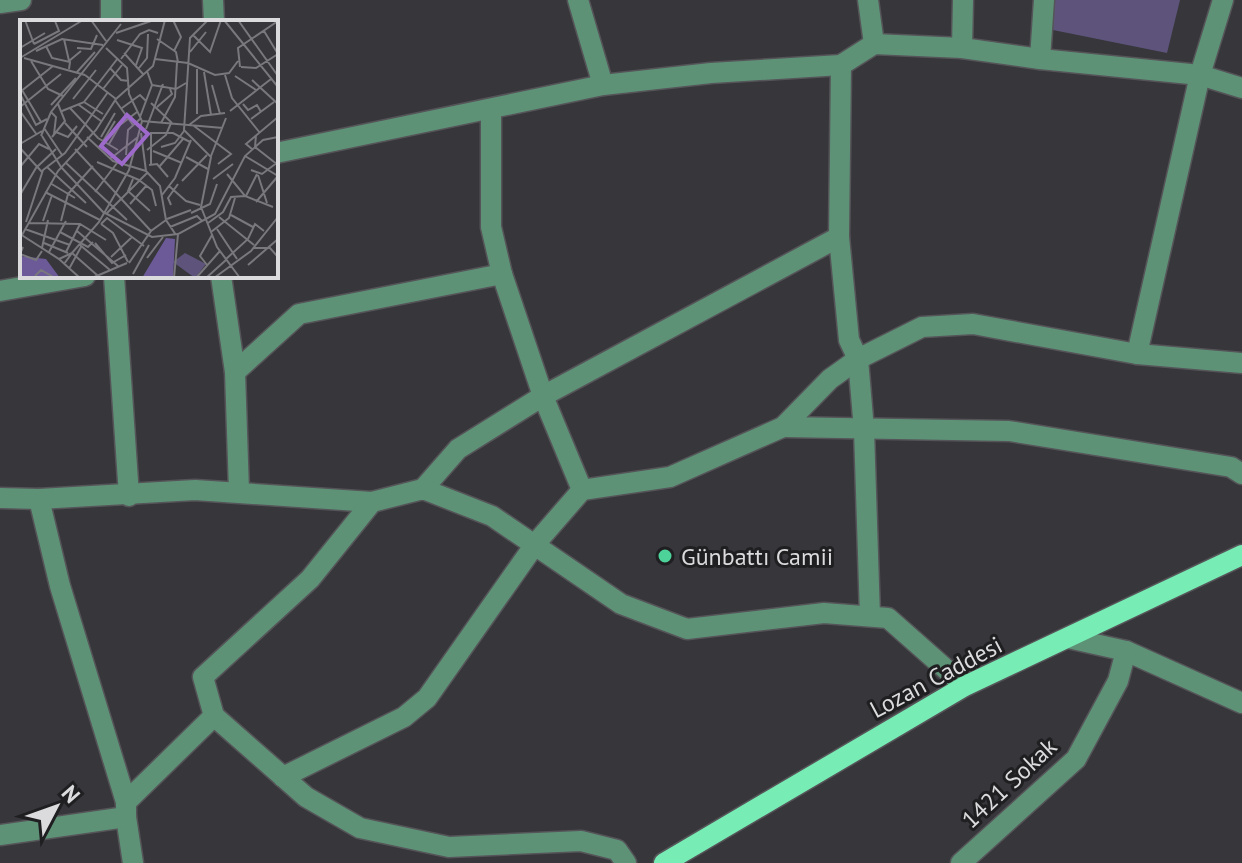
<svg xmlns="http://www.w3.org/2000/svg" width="1242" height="863" viewBox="0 0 1242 863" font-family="'PT Sans',sans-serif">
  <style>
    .green { fill: #5e547b }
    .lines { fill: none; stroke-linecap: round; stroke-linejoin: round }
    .minor-casing { stroke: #555458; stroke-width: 23 }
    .major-casing { stroke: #555458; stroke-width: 23 }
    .minor { stroke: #5d9277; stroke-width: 20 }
    .major { stroke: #77ecb5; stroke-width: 20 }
    .poi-dot { fill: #4dd39a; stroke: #1f1e20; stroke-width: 3 }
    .labels { text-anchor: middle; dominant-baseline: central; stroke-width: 6; stroke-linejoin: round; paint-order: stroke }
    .poi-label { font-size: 24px; fill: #dbdadd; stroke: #1f1e20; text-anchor: start }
    .street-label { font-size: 24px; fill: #dbdadd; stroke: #1f1e20 }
    .inset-road { fill: none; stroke: #79787c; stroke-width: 2 }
    .view { fill: #9d69ca; fill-opacity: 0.15; stroke: #9d69ca; stroke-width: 4 }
    .inset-edge { fill: none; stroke: #dbdadd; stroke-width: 4 }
  </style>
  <rect width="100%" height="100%" fill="#37363b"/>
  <path class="green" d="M1050 0H1180L1167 53 1048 29Z"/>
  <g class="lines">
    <defs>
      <g id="minor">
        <path d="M111 0V22"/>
        <path d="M213 0 214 22"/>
        <path d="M578 0 603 85"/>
        <path d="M868 0 874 44"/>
        <path d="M0 3 21 0"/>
        <path d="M962 48 963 0"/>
        <path d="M1040 59 1044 0"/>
        <path d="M841 65 839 237 849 340 858 359 864 430 870 616"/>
        <path d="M491 110V227L502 274 543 396 582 490"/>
        <path d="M276 153 603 85 711 73 841 65 874 44 962 48 1040 59 1200 75 1242 88"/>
        <path d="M114 276 129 496"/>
        <path d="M221 276 235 372 239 491"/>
        <path d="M0 291 85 276"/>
        <path d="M1137 354 1200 75 1223 0"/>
        <path d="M235 372 299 314 502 274"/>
        <path d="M783 427 1009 431 1231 467 1242 474"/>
        <path d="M423 489 458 449 543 396 839 237"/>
        <path d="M0 498 39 499 195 490 372 502 423 489 492 516 621 604 687 629 824 613 888 618 965 686"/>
        <path d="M39 499 60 586 126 802V817L133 863"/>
        <path d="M1068 638 1126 651 1242 703"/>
        <path d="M214 716 306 797 360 828 449 847 581 841 617 850 626 863"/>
        <path d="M283 777 404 717 427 698 536 543 582 490 670 477 783 427 830 379 858 359 922 327 973 324 1137 354 1242 363"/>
        <path d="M126 802 214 716 203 677 310 579 372 502"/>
        <path d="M0 835 126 817"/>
        <path d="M961 863 1076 759 1118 681 1126 651"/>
      </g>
      <path id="major" d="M664 863 965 686 1242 555"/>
    </defs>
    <use href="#minor" class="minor-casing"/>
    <use href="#major" class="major-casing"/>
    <use href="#minor" class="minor"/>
    <use href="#major" class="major"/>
  </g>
  <circle class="poi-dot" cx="665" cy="556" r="8"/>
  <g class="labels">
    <g class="poi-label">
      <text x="681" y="556">Günbattı Camii</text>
    </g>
    <g class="street-label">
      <text transform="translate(936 677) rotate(-28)">Lozan Caddesi</text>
      <text transform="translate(1009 783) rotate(-43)">1421 Sokak</text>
    </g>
  </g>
  <g transform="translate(20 20)">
    <rect width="258" height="258" fill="#37363b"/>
    <path d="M165 233 186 244 175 258 153 242Z" fill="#5e547b"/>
    <path d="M146 218 155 219 153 258H122ZM0 236 26 239 40 258H0Z" fill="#6b5a97"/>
    <path class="inset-road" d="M0 0H37M5 0 14 24M71 0 86 21M153 0 161 17 154 31M188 0 170 18 164 110 191 137 181 187 197 227 220 258M204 0 258 67M218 0 258 56M244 11 258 34M96 13 134 0M173 15 190 32 201 0M44 19 49 41 61 31M137 19 156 32 158 42M97 20 122 28 116 45M14 24 39 11 35 1M26 26 32 38 50 42 49 49M0 28 25 13M57 28 71 29 77 15M16 31 42 19 83 25M170 32 186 12M104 33 123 54M0 38 63 0M4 38 65 55M101 39 120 14 129 10 138 13M135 39 168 43 195 55 209 53 218 41M11 41 28 69 43 76M220 47 218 28 258 1M221 47 236 48 258 34M90 48 101 60 109 61M119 48 127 38 128 14M57 52 75 32M184 52 191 95M65 55 96 79M205 55 212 78 240 113M215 56 236 70M232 60 258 84M132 65 156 69 166 63M192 65 200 94M83 69 102 45M2 70 21 102M0 72 33 46M0 74 16 105 27 99M53 79 76 50M95 80 113 105M64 82 98 38M131 83 152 103M223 84 228 90 237 85 241 92M31 85 56 58M59 85 81 101M0 87 41 54M137 87 152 74 150 69M50 88 78 118 98 130M102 88 120 75 126 81M0 91 17 115M42 91 64 82 83 94M210 91 251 59M31 92 36 97 34 114M177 94V49M120 97 132 65 127 51M231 99 254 82M122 101 203 108M45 103 67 127M141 103 155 77 157 42M169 105 181 96 205 93M174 106 211 134 198 144M24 108 42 135M126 109 143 64M36 112 48 117 57 106M121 113 126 151M236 115 235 127 258 145M21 116 31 92 101 4M22 116 41 147M32 117 45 101 38 84M67 117 93 141 126 151M81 117 95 93M0 124 22 111M89 124 100 105 117 92M141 127 155 123 164 111M0 128 22 152M79 128 95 101M55 129 131 211M232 129 226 124 258 97M127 130 146 115 151 103M133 131 162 143M106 135 108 110 121 98M191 136 206 98M225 136 258 156M166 137 188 149M90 139 118 117M45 142 107 200M77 142 119 160M131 144V113H153L170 122M129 145 137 144 148 157M0 147 19 124 29 129M27 147 66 183M41 147 84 193M139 147 163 119M231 150 242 154 258 142M126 151 140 166 146 200 156 215M207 154 225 176 253 187M238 155 247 183M113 159 108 171 130 191M193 159 213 144M119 160 132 170 136 186M162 161 187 135M30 163 55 178M149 166 166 181 180 185M25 172 80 200M75 172 97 143M0 175 16 148 36 129M142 175 155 158 171 120M226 176 237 154M236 182 258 156M110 184 126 166M151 185 148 178 158 164M85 193 132 217 158 214M87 193 127 153M171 193 190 184 197 164M211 195 233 207M199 197 234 225M147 199 171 190M23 201 32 175M41 201 48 174 73 146M6 202 23 150 45 133 88 72M9 203 60 204 86 220M188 203 203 192 211 177 225 176M81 204 87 198 124 226M81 204 93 213 108 242M150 207 177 196 182 201M5 209 50 225M197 209 217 239M57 211 98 246M40 212 68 227 73 222M191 212 209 198 215 178M0 214 39 239 52 233 79 202 109 150 122 101 109 74 107 48 86 28M2 215 38 151 76 110 96 79 133 46 145 0M24 223 48 233M75 223 92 243 106 235M60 225 90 250M3 227 0 234 16 240 22 231M22 228 28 200M233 228H250L258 237M29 232 46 201M46 232 60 204M91 237 112 217M127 238 143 217M39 239 60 258M206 239 228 219 235 204 244 211M109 243 131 211 146 200M44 244 52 233 77 255M187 245 180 236 192 215M228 245 258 219M49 249 61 227M113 254 129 225M15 256 21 250 35 258M72 258 107 243M154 258 158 214 195 194 225 136 243 120 258 117M176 258 200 231M186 258 206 240M194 258 231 231 258 197"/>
    <path class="view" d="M107 95 128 114 102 144 81 126Z"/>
    <rect width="258" height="258" class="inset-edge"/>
  </g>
  <g transform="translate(56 807) rotate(49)" stroke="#1f1e20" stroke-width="6" paint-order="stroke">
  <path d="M0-6L14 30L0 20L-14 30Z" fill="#dbdadd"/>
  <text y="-12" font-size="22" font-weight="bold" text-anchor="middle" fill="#dbdadd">N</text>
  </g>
</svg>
